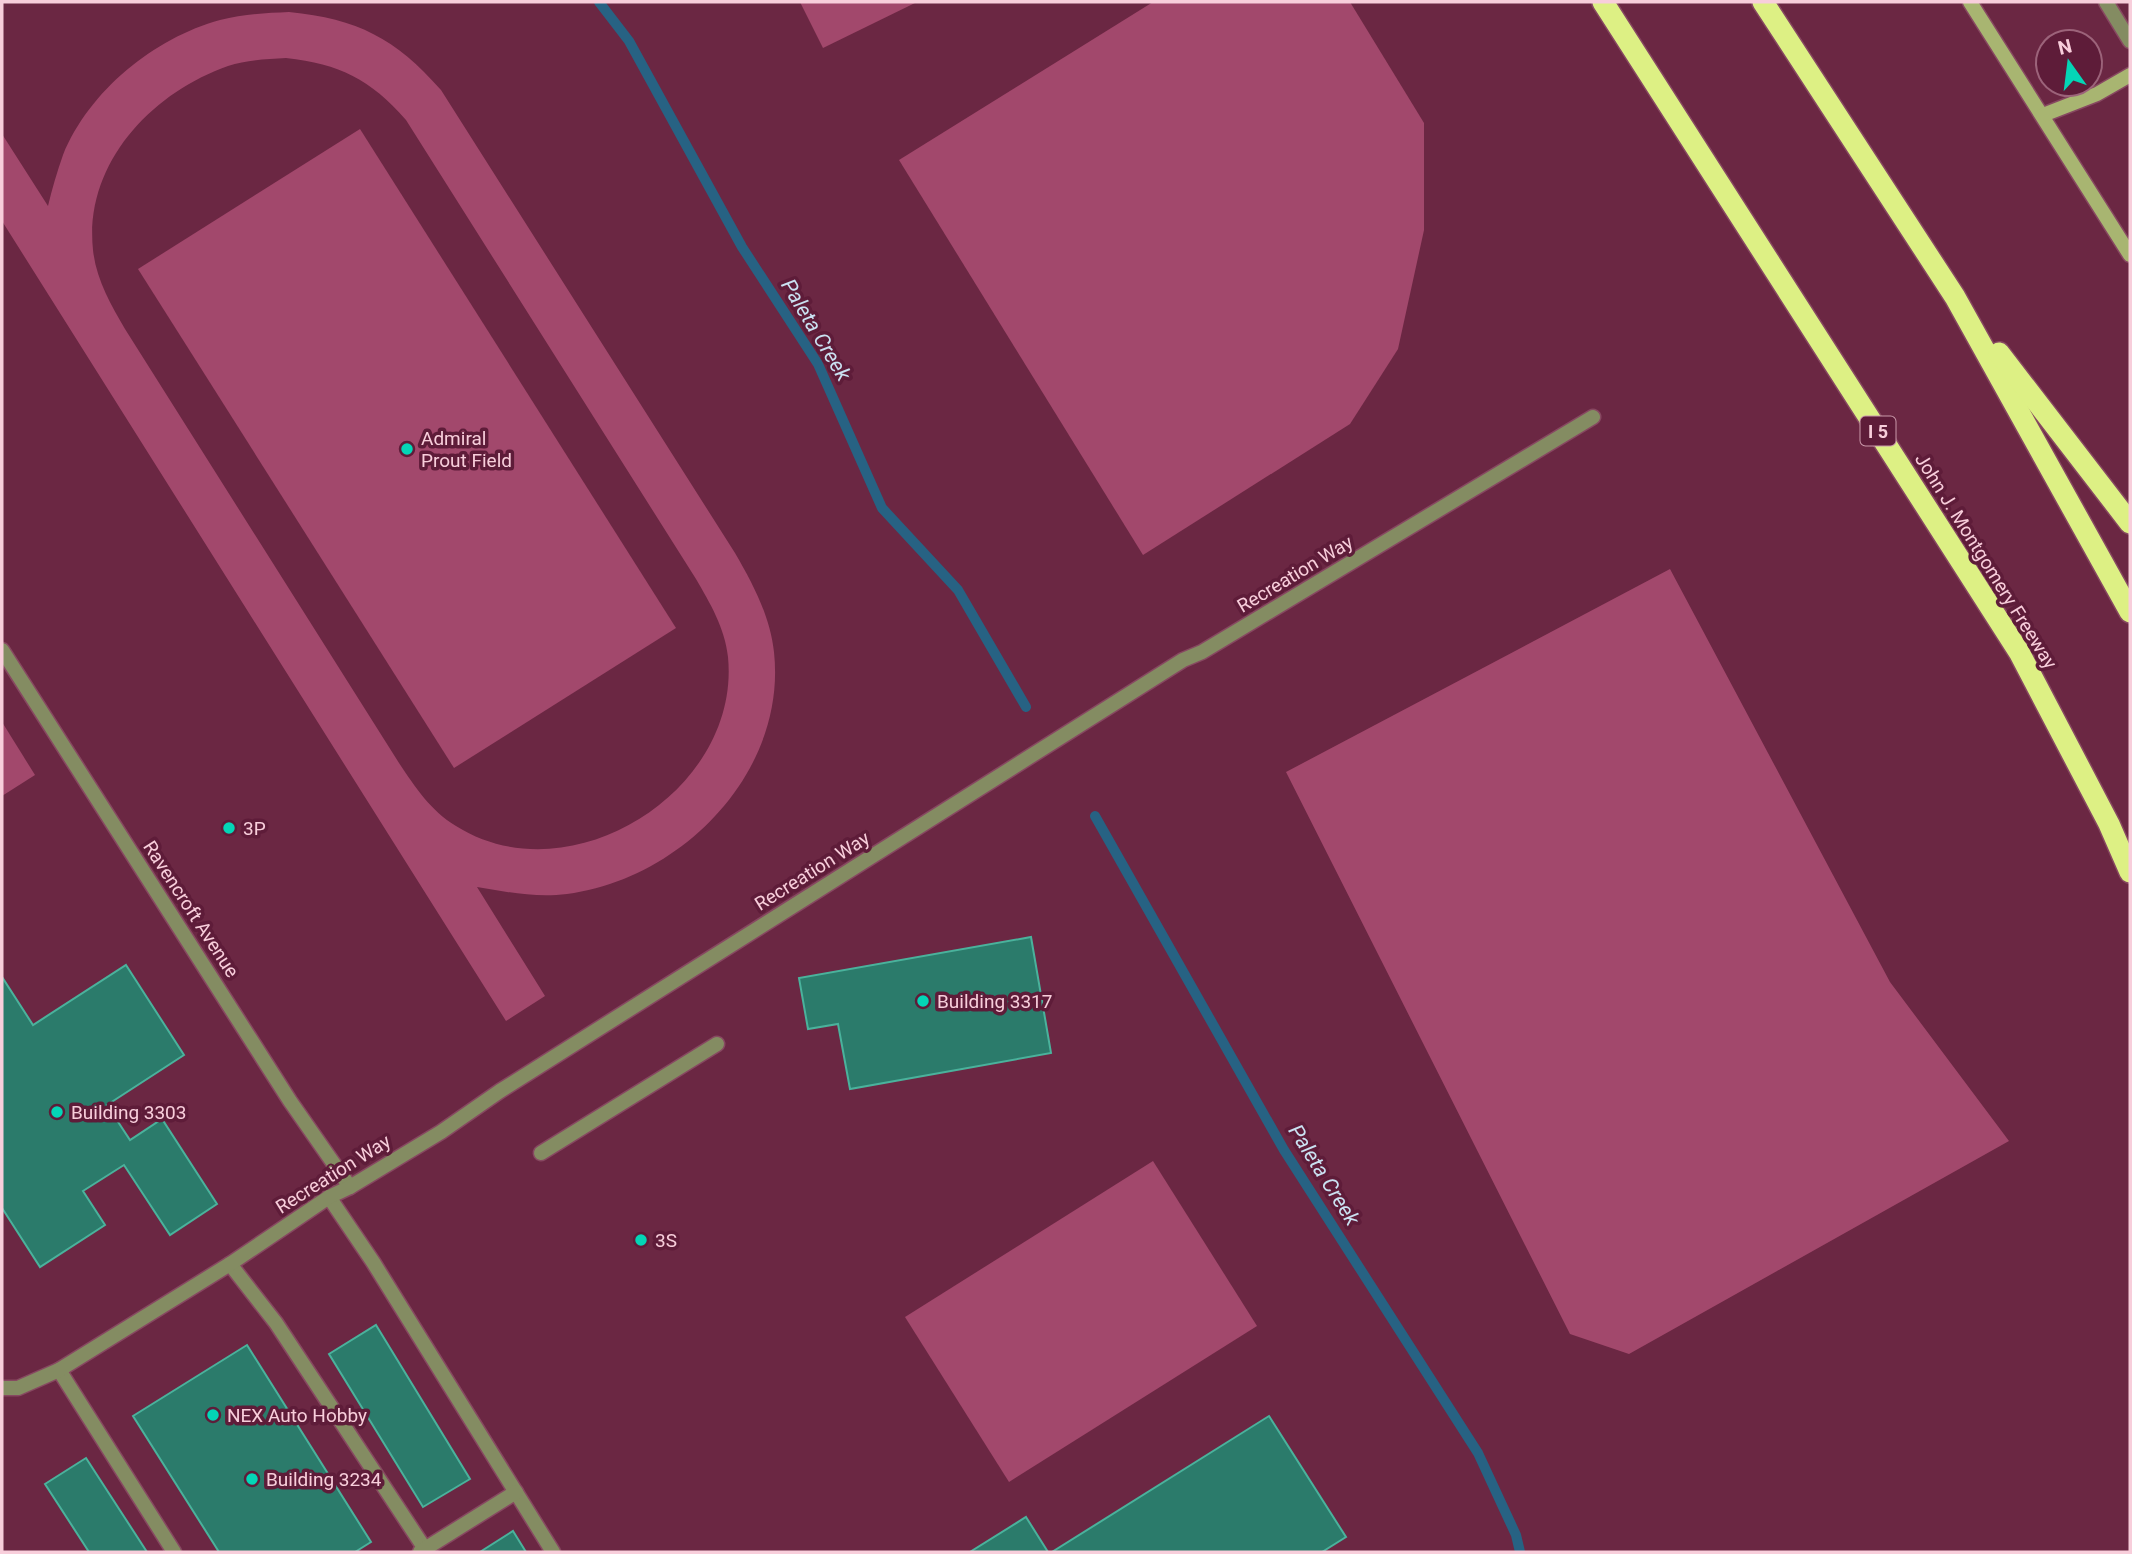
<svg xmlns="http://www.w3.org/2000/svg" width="2132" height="1554" viewBox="0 0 2132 1554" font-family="Roboto,sans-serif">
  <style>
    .green { fill: #a2486c; fill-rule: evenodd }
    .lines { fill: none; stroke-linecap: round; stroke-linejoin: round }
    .stream { stroke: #276283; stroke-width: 10 }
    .building { fill: #2b7b6b; stroke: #4ab29c; stroke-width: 2 }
    .lane-casing { stroke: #874861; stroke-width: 17 }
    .street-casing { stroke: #874861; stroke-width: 17 }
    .secondary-casing { stroke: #874861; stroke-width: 17 }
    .highway-casing { stroke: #874861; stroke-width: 24 }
    .lane { stroke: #848c62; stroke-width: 14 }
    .street { stroke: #848c62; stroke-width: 14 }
    .secondary { stroke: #a8b571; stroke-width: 14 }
    .highway { stroke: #ddf084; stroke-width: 21 }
    .poi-dot { fill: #04d5b6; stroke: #5e1c39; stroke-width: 2.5 }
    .labels { text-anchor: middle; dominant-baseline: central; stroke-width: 7; stroke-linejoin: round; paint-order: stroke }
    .shield { fill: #5e1c39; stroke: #ca99aa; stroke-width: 2 }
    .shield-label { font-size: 18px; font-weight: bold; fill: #f8cedb }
    .poi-label { font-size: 19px; fill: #f8cedb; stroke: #5e1c39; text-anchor: start }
    .street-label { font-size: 19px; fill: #f8cedb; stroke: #5e1c39 }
    .water-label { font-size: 21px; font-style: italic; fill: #cae1f1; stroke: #5e1c39 }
  </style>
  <rect width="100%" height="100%" fill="#6b2743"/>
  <g class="green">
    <path d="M800 2H917L823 48Z"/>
    <path d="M1153 2H1350L1424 123V230L1398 349 1350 424 1143 555 899 160Z"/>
    <path d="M289 12C358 19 395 38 441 90L735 553C753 584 770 616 774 652 787 772 682 879 567 894 536 898 507 892 477 887L545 996 506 1021 2 221V134L48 206C52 189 57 172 63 155 89 91 154 38 220 20 243 14 266 13 289 12ZM286 58C340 64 370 79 406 120L696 579C710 603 725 628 728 657 741 791 570 898 456 826 431 811 415 787 399 763L125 329C111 305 96 279 93 250 84 164 151 93 228 66 246 60 266 59 286 58Z"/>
    <path d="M360 129 676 628 454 768 138 269Z"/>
    <path d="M1670 569 1890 982 2009 1141 1629 1354 1570 1334 1286 772Z"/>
    <path d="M2 722 35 775 2 796Z"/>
    <path d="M1153 1161 1257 1326 1009 1482 905 1317Z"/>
  </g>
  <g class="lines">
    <g class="stream">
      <path d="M599 2 629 41 742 247 818 364 882 508 958 590 1026 707"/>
      <path d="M1095 816 1284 1150 1478 1453 1516 1535 1520 1552"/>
    </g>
  </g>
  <g class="building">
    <path d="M1031 937 1051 1053 850 1089 838 1024 808 1029 799 978Z"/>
    <path d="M126 965 184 1055 107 1105 130 1140 162 1119 217 1204 170 1235 124 1165 83 1191 105 1225 40 1267 2 1208V977L33 1025Z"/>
    <path d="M376 1325 470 1479 423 1507 329 1354Z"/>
    <path d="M247 1345 371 1542 355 1552H219L133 1416Z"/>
    <path d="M1269 1416 1346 1537 1322 1552H1052Z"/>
    <path d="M86 1458 147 1552H89L45 1484Z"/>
    <path d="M1026 1517 1048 1552H970Z"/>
    <path d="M513 1531 526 1552H480Z"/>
  </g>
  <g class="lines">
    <defs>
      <g id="lane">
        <path d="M2106 2 2130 41"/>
        <path d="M541 1153 717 1044"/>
        <path d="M329 1197 373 1262 553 1552"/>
        <path d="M230 1264 276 1323 425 1549"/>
        <path d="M59 1370 174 1552"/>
        <path d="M420 1552 516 1492"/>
      </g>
      <g id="street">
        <path d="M2 650 290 1101 350 1187"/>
        <path d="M2 1388H18L59 1370 230 1264 329 1197 350 1187 441 1132 500 1091 1183 660 1202 652 1593 417"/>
      </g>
      <g id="secondary">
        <path d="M1970 2 2130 255"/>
        <path d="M2043 115 2097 94 2130 75"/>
      </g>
      <g id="highway">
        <path d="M1603 2 2019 652 2109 824 2130 872"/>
        <path d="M1763 2 1955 297 2130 612"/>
        <path d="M1999 353 2130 523"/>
      </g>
    </defs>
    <use href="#lane" class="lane-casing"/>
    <use href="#street" class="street-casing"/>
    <use href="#secondary" class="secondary-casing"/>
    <use href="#highway" class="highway-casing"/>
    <use href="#lane" class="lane"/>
    <use href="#street" class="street"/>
    <use href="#secondary" class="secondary"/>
    <use href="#highway" class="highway"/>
  </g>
  <g class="poi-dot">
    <circle cx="407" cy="449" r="7"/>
    <circle cx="229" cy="828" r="7"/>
    <circle cx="923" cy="1001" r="7"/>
    <circle cx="57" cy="1112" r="7"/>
    <circle cx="641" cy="1240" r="7"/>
    <circle cx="213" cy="1415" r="7"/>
    <circle cx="252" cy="1479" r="7"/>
  </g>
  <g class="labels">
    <rect class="shield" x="1860.5" y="416.5" width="35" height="29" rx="5"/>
    <g class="shield-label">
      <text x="1878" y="431">I 5</text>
    </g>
    <g class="poi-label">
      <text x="421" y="438">Admiral<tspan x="421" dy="22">Prout Field</tspan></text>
      <text x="243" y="828">3P</text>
      <text x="937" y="1001">Building 3317</text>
      <text x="71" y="1112">Building 3303</text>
      <text x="655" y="1240">3S</text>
      <text x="227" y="1415">NEX Auto Hobby</text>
      <text x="266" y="1479">Building 3234</text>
    </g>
    <g class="street-label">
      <text transform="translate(1986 561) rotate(58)">John J. Montgomery Freeway</text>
      <text transform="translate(1295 574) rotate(-31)">Recreation Way</text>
      <text transform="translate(812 871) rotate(-32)">Recreation Way</text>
      <text transform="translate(191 909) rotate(57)">Ravencroft Avenue</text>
      <text transform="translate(333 1174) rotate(-32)">Recreation Way</text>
    </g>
    <g class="water-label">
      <text transform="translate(816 330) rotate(59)">Paleta Creek</text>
      <text transform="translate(1324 1175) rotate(58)">Paleta Creek</text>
    </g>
  </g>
  <rect width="2132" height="1554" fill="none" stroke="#f8cedb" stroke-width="7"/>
  <g transform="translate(2069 63) rotate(346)"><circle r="33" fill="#5e1c39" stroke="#9c637a" stroke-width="2"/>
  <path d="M0-5L12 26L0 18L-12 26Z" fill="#04d5b6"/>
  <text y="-10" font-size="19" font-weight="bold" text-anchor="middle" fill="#f8cedb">N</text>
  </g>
</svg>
